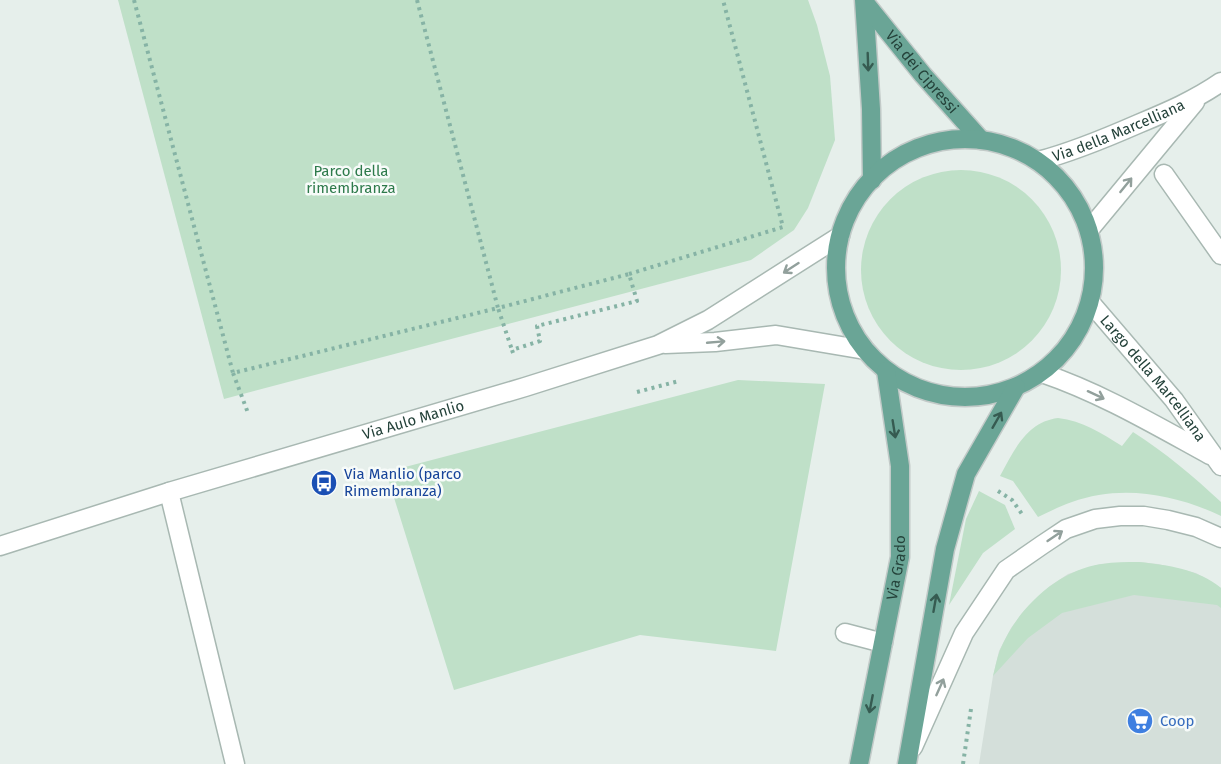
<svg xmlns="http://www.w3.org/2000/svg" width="1221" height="764" viewBox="0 0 1221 764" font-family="'Fira Sans',sans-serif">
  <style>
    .built { fill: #d4dfda }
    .green { fill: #bfe0c8 }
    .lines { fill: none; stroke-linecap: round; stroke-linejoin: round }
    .service-casing { stroke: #a8b8b2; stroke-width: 21 }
    .minor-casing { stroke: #a8b8b2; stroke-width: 21 }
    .tertiary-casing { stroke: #a8b8b2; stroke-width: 21 }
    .primary-casing { stroke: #c2cac8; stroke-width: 21 }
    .path { stroke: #86b3a5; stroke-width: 4; stroke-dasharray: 3 4.5; stroke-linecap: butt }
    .service { stroke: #fff; stroke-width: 18 }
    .minor { stroke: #fff; stroke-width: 18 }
    .tertiary { stroke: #fff; stroke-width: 18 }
    .primary { stroke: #6aa596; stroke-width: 18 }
    .oneway { stroke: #365b51 }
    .oneway2 { stroke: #92a09c }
    .labels { text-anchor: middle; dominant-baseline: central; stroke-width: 5; stroke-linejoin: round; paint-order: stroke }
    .street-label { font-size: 15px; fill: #24423a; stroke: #f7fbf9 }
    .park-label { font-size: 15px; fill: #2d7a4b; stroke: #f7fbf9 }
    .transit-label { font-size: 15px; fill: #164399; stroke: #f7fbf9; text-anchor: start }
    .shop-label { font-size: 15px; fill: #366cbe; stroke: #f7fbf9; text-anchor: start }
  </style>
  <rect width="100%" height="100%" fill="#e6efeb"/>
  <path class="built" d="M1139 562 1158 564 1196 573 1221 588V764H979L993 676 999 651 1011 628 1022 613 1050 586 1068 574 1100 564Z"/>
  <g class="green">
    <path d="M118 0H808L817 25 830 76 835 140 808 208 794 230 751 260 224 399Z"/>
    <circle cx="961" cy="270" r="100"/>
    <path d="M738 380 825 384 776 651 640 635 454 690 386 472Z"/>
    <path d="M1058 418C1083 421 1101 433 1122 446L1133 432C1166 453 1193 476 1221 502V516C1175 494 1121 484 1072 502 1060 506 1049 512 1038 517L1013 481 1000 476C1014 451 1026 422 1058 418Z"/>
    <path d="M979 491 1005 505 1015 529 983 553 949 605 966 519Z"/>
    <path d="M1139 562C1168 565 1198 569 1221 588V608L1217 605 1134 595 1062 613 1028 638 993 676C995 668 997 658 1000 650 1017 609 1057 570 1102 564 1114 562 1126 562 1139 562Z"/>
  </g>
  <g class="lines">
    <defs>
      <g id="service">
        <path d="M1164 174 1221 255"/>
        <path d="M169 492 235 764"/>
        <path d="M845 633 883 643"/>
      </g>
      <g id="minor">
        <path id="s1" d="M1038 161C1073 152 1106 138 1138 124 1167 112 1195 100 1221 82"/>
        <path d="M1089 230 1195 102"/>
      </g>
      <g id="tertiary">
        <path id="s2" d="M1090 302 1174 400 1221 466"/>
        <path d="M665 344 715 342 776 335 865 350"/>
        <path d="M1042 373C1101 393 1155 425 1210 455"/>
        <path id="s3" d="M0 546 169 492 525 387 658 345 708 320 840 236"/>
        <path d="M913 747 964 633 1006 570 1042 545 1066 529 1095 519 1120 516H1144L1168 520 1196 527 1221 538"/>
      </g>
      <g id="primary">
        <path d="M864 0 871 109 872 180"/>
        <path id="s4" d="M866 4 923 75 981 140"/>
        <circle cx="965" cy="268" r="129"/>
        <path id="s5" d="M859 764 900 557V466L886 371"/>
        <path d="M907 764 945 549 966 474 1016 387"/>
      </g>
    </defs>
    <use href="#service" class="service-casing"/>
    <use href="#minor" class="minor-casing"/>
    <use href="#tertiary" class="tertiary-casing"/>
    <use href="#primary" class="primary-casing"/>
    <g class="path">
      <path d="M134 0 233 373 498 308 512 350"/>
      <path d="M417 0 498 308 629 274 637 301 537 326 540 341 512 350 513 353"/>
      <path d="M629 274 783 227 723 0"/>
      <path d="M233 373 248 413"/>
      <path d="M637 392 679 381"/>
      <path d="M998 491 1012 500 1022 514"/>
      <path d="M963 764 971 709"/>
    </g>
    <use href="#service" class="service"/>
    <use href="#minor" class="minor"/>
    <use href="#tertiary" class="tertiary"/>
    <use href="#primary" class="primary"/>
  </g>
  <defs><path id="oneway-shaft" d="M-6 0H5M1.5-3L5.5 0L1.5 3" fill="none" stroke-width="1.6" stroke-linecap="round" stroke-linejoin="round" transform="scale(1.5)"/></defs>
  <g class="oneway">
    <use href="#oneway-shaft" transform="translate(868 62) rotate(88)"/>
    <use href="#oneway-shaft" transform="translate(997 420) rotate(-60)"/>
    <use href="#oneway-shaft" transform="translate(894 429) rotate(81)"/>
    <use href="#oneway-shaft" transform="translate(935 603) rotate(-80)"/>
    <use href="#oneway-shaft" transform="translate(871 704) rotate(101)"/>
  </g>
  <g class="oneway2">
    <use href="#oneway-shaft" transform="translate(1126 185) rotate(-51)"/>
    <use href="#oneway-shaft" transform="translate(791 268) rotate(147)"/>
    <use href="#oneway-shaft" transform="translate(716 342) rotate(-5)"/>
    <use href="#oneway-shaft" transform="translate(1096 395) rotate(25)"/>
    <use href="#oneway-shaft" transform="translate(1055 536) rotate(-34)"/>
    <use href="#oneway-shaft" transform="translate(940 687) rotate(-66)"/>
  </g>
  <defs>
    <symbol id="bus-disc" viewBox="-11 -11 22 22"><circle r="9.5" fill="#1a4fb4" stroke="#f7fbf9"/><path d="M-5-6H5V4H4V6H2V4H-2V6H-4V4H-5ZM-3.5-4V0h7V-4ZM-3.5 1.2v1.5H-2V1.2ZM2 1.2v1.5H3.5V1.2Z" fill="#fff"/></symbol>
    <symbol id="supermarket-disc" viewBox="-11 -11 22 22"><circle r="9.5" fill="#3f7fe0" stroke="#f7fbf9"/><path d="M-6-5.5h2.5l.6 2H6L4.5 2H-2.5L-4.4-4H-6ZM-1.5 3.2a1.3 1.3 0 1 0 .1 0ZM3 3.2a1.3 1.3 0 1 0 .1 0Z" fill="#fff"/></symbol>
  </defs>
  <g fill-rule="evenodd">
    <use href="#bus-disc" x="309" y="468" width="30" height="30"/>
    <use href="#supermarket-disc" x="1125" y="706" width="30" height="30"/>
  </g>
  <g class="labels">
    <g class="street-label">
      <text stroke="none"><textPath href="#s4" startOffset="88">Via dei Cipressi</textPath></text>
      <text stroke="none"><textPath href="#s1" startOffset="86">Via della Marcelliana</textPath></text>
      <text stroke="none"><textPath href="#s2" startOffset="99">Largo della Marcelliana</textPath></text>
      <text stroke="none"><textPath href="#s3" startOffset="432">Via Aulo Manlio</textPath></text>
      <text stroke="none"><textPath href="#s5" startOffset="200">Via Grado</textPath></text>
    </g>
    <g class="park-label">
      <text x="351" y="171">Parco della<tspan x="351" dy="17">rimembranza</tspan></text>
    </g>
    <g class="transit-label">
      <text x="344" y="474">Via Manlio (parco<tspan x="344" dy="17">Rimembranza)</tspan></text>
    </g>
    <g class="shop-label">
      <text x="1160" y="721">Coop</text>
    </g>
  </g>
</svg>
